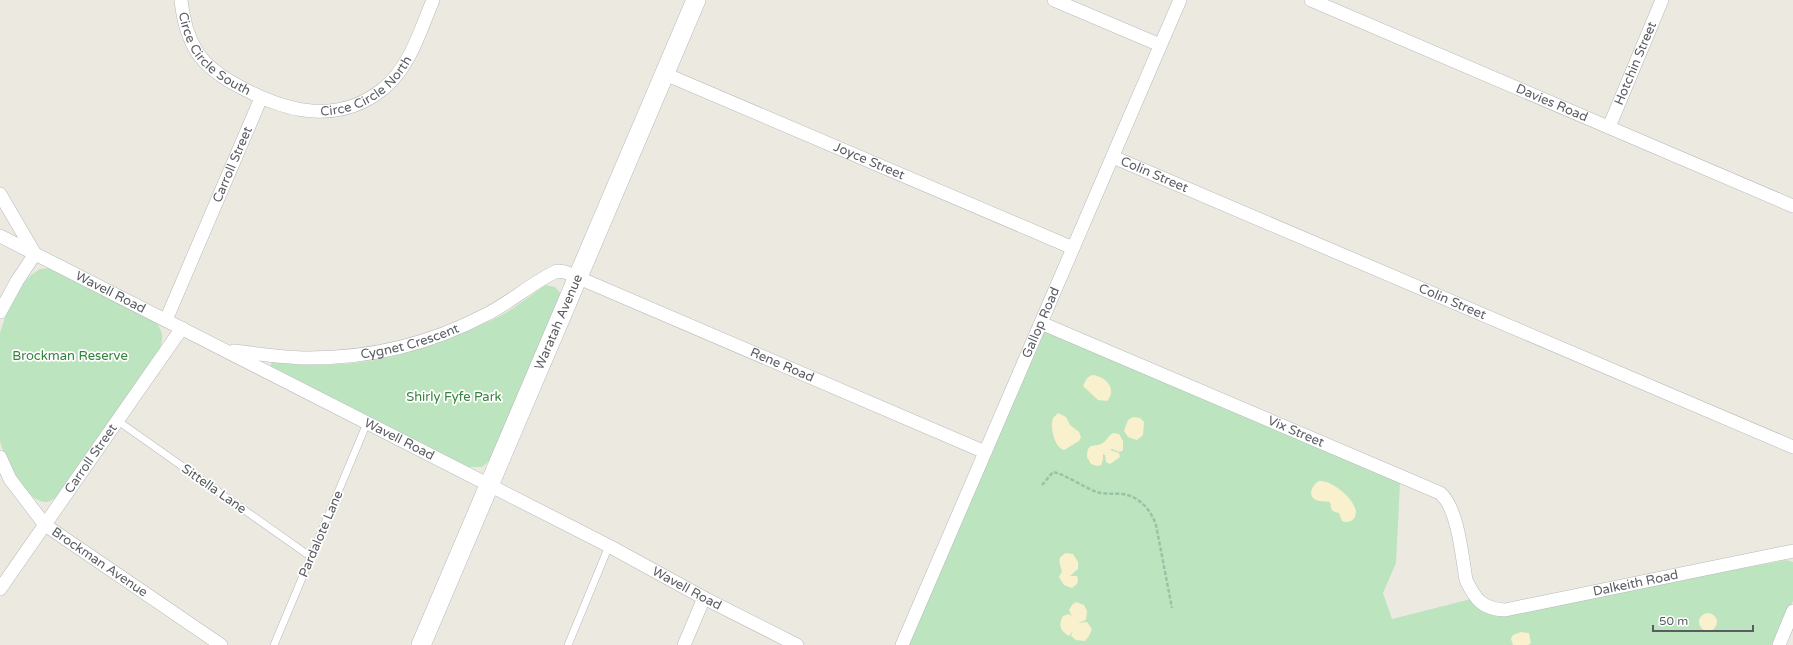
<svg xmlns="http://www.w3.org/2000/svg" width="1793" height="645" viewBox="0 0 1793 645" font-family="'Varela Round',sans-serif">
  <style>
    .green { fill: #bce4be }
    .sand { fill: #f9f1ce }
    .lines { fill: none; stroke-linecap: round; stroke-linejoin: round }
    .lane-casing { stroke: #b6b8bd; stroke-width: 8 }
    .street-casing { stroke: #b6b8bd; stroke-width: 14 }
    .secondary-casing { stroke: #b6b9bf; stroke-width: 20 }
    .path { stroke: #96c4a5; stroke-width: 2.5; stroke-dasharray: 4 2; stroke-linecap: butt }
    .lane { stroke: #fff; stroke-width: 7 }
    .street { stroke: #fff; stroke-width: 13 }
    .secondary { stroke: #fff; stroke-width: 19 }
    .labels { text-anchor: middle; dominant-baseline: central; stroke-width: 3.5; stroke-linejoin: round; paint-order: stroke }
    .street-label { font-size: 13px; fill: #595c61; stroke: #fff }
    .park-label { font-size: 13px; fill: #35833d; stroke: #fff }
  </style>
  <rect width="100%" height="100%" fill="#eceae0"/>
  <g class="green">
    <path d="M51 268 155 321C164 332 164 340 158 352L55 498C53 499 49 502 47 502 26 504 4 457 0 441V333L7 311 17 292 31 275 40 269Z"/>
    <path d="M545 285 555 287 561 294 490 460 482 467H468L270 367 272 362C295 364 319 365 342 364 394 361 456 339 502 315 517 307 531 295 545 285Z"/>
    <path d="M1042 327 1400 483 1396 563 1383 593 1392 619 1475 598 1507 613 1786 560 1793 562V601L1774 645H906Z"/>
  </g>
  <g class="sand">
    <path d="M1092 375C1105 376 1118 389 1107 401L1098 400 1083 386 1087 378Z"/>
    <path d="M1058 413 1066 417 1070 425 1079 432 1081 437 1079 441 1064 450C1054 447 1050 427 1053 418Z"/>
    <path d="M1133 417 1140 418 1144 422 1143 435 1137 440 1128 437 1124 431 1128 420Z"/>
    <path d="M1113 433 1119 434 1123 441V450L1120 452 1112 449 1110 450 1119 453 1120 457 1110 464 1106 462 1105 455 1103 454V460L1101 465 1097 466 1091 464 1087 457C1087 440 1096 449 1104 442 1107 440 1109 435 1113 433Z"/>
    <path d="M1319 481C1332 480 1355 499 1356 512 1356 520 1349 524 1342 521L1339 513C1330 511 1332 510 1330 502 1325 501 1321 502 1316 500 1307 496 1312 485 1319 481Z"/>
    <path d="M1066 553 1073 554 1078 562V569L1070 576H1077L1078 579 1077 584 1072 588 1064 585 1059 577 1062 571C1060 563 1056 558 1066 553Z"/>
    <path d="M1076 602 1084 605 1087 611 1086 620 1078 623 1087 622 1092 629 1089 636 1085 641 1076 640 1071 636 1073 631 1069 636C1060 631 1058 625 1063 616L1069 614 1072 617 1069 610 1072 605Z"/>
    <circle cx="1708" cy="622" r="9"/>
    <path d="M1521 632 1529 633 1531 643 1528 645H1513L1511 639 1513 635Z"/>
  </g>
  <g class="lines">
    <defs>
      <g id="lane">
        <path d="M118 421 311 557"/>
        <path d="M274 645 367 423"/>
        <path d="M568 645 609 546"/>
      </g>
      <g id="street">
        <path id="s1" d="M181 0C183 19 187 36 197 52 208 69 226 80 244 89 290 113 339 124 383 89 410 67 420 31 433 0"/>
        <path d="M1054 0 1160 45"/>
        <path id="s2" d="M1311 0 1793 206"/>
        <path id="s3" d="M665 74 1073 248"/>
        <path id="s4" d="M1609 127 1662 0"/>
        <path id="s5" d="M1113 157 1793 447"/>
        <path d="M0 194 35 254 17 281 0 312"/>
        <path id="s6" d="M0 236 609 546 704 598 797 645"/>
        <path id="s7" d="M166 320 261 98"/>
        <path id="s8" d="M1041 323 1440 493C1458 508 1462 556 1466 580 1475 599 1482 609 1505 610L1793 551"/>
        <path id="s9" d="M234 351C258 354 284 358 309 358 371 358 430 344 485 315 510 303 531 283 557 271L565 272 985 452"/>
        <path id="s10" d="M0 457 10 479 45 525 221 645"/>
        <path id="s11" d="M0 589 182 328"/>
        <path d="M684 645 704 598"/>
        <path id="s12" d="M902 645 1180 0"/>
        <path d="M1779 645 1793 611"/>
      </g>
      <g id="secondary">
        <path id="s13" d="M421 645 696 0"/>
      </g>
    </defs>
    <use href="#lane" class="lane-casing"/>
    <use href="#street" class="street-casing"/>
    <use href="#secondary" class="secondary-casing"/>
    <path class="path" d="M1042 485 1053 472C1062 473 1084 487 1094 491 1103 495 1112 493 1122 494 1139 496 1151 510 1156 525L1172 608"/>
    <use href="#lane" class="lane"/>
    <use href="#street" class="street"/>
    <use href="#secondary" class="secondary"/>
  </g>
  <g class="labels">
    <g class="street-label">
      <text stroke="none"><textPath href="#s1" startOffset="67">Circe Circle South</textPath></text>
      <text stroke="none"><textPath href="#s4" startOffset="69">Hotchin Street</textPath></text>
      <text stroke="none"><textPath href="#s1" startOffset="250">Circe Circle North</textPath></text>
      <text stroke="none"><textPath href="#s2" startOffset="262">Davies Road</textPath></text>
      <text stroke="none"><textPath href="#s3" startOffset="222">Joyce Street</textPath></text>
      <text stroke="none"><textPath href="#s7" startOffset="169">Carroll Street</textPath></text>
      <text stroke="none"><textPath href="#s5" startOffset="45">Colin Street</textPath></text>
      <text stroke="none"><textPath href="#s6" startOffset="124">Wavell Road</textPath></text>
      <text stroke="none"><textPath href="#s5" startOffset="369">Colin Street</textPath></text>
      <text stroke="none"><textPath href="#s13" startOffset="351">Waratah Avenue</textPath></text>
      <text stroke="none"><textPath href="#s12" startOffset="351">Gallop Road</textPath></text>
      <text stroke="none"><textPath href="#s9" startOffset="178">Cygnet Crescent</textPath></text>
      <text stroke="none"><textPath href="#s9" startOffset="587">Rene Road</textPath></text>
      <text stroke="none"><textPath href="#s8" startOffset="277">Vix Street</textPath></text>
      <text stroke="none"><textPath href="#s6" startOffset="448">Wavell Road</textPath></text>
      <text stroke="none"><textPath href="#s11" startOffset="159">Carroll Street</textPath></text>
      <text transform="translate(214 489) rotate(35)">Sittella Lane</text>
      <text transform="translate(321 534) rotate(-67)">Pardalote Lane</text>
      <text stroke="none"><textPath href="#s10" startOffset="148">Brockman Avenue</textPath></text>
      <text stroke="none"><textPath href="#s8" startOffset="712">Dalkeith Road</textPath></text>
      <text stroke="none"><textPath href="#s6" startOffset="772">Wavell Road</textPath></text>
    </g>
    <g class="park-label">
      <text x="70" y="356">Brockman Reserve</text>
      <text x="454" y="397">Shirly Fyfe Park</text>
    </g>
  </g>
  <path d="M1653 625v6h100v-6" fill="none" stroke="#595c61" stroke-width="2"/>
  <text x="1659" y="625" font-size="12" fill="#595c61" stroke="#ffffff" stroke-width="3" paint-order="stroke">50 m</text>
</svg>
